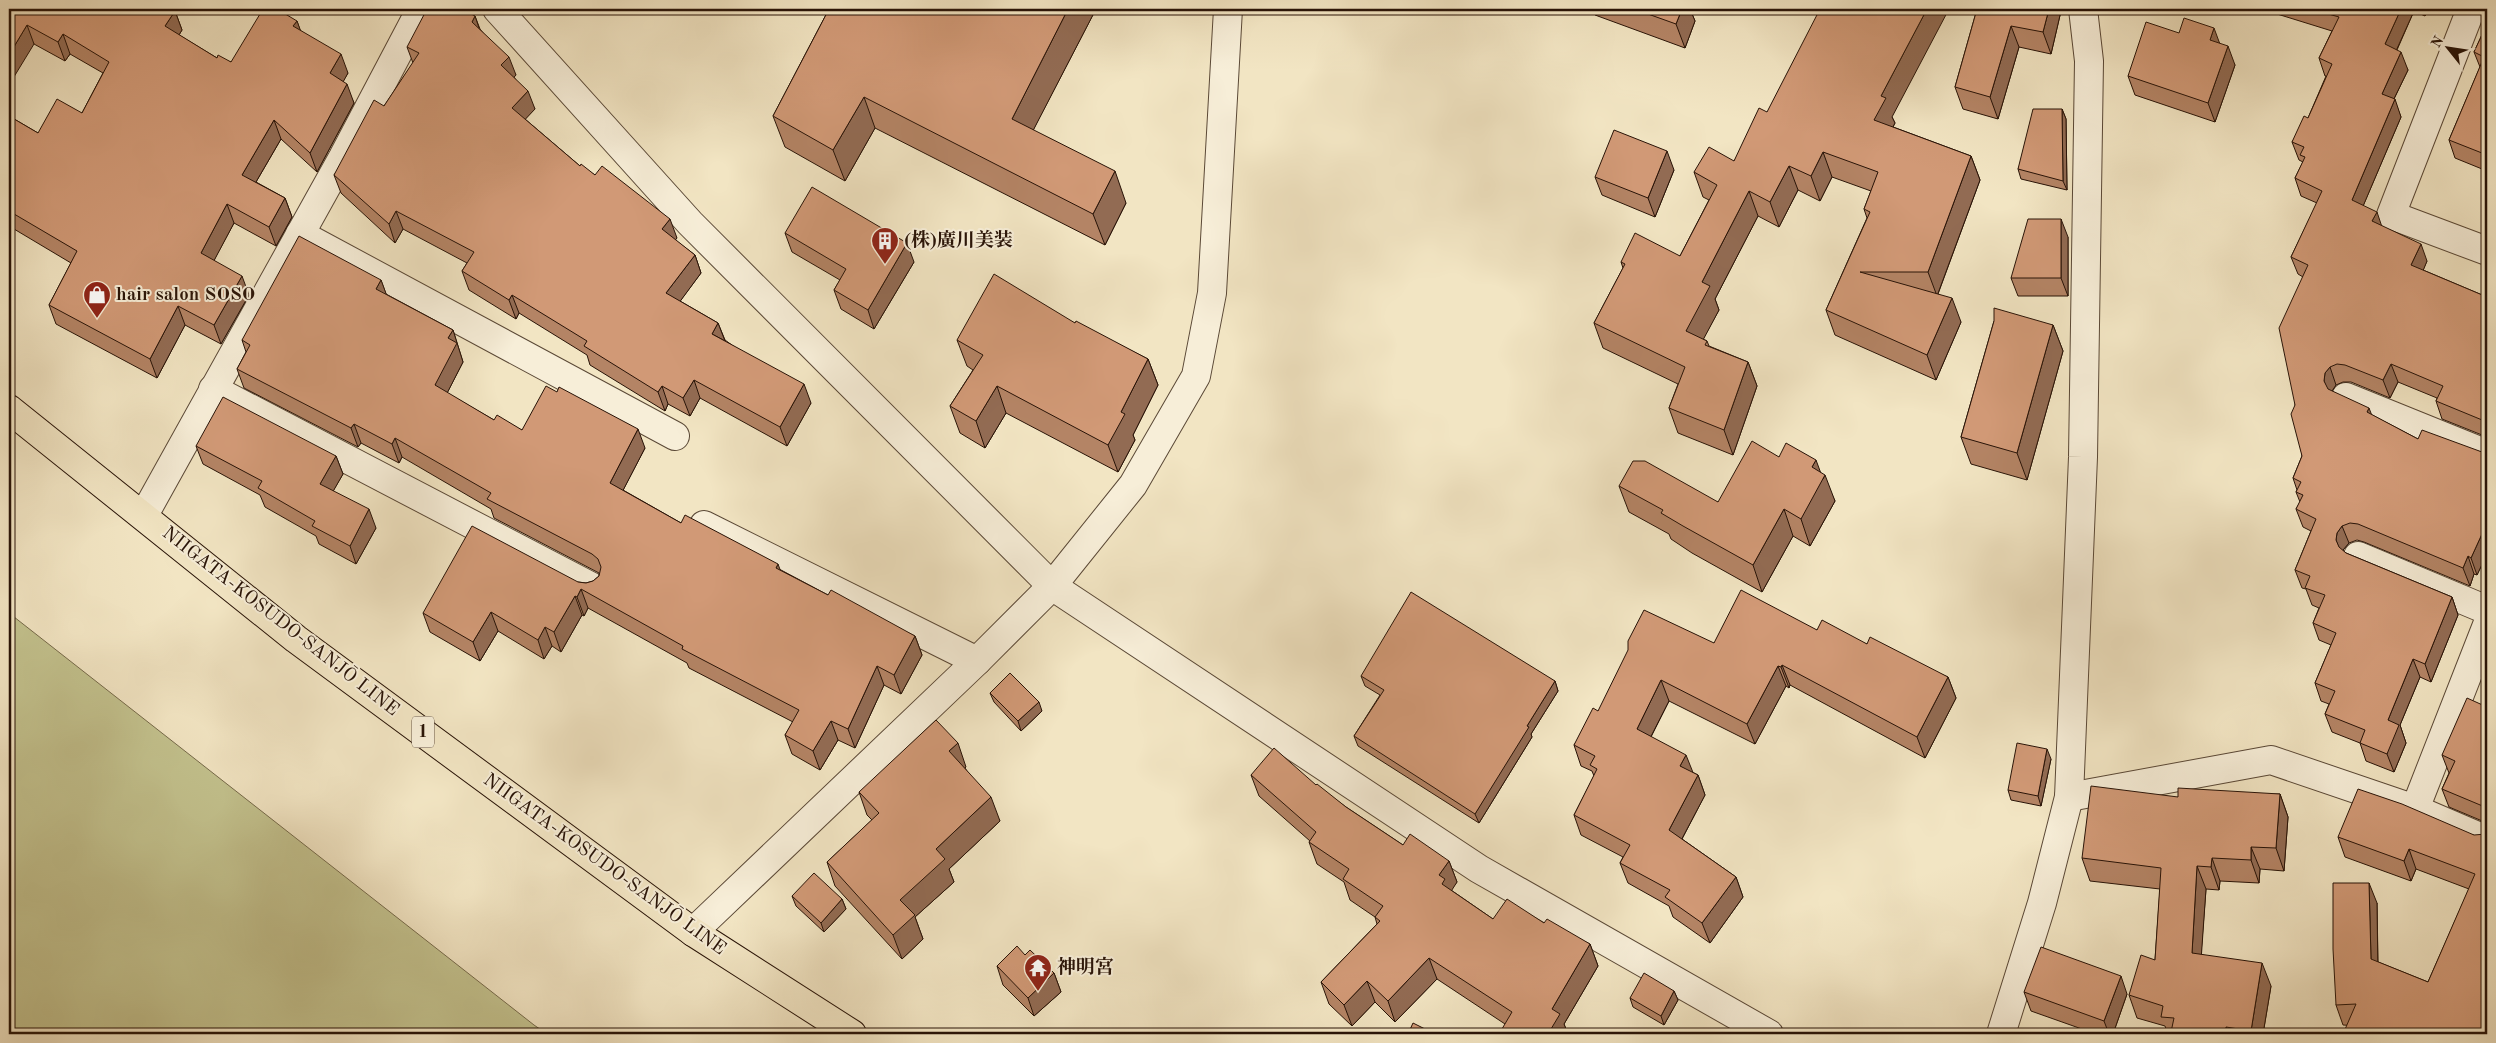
<svg xmlns="http://www.w3.org/2000/svg" width="2496" height="1043" viewBox="0 0 2496 1043" font-family="'Old Standard TT','Noto Serif JP',serif">
  <style>
    .green { fill: #c3c28e; stroke: #766a4a }
    .lines { fill: none; stroke-linecap: round; stroke-linejoin: round }
    .minor-casing { stroke: #5a4836; stroke-width: 30 }
    .tertiary-casing { stroke: #5a4836; stroke-width: 30 }
    .primary-casing { stroke: #281307; stroke-width: 30 }
    .minor { stroke: #f7eed8; stroke-width: 28 }
    .tertiary { stroke: #f7eed8; stroke-width: 28 }
    .primary { stroke: #f2e5c3; stroke-width: 28 }
    .wall { fill: #b48465; stroke: #281307 }
    .shaded-wall { fill: #926b53; stroke: #281307 }
    .building { fill: #d19976; stroke: #281307 }
    .labels { text-anchor: middle; dominant-baseline: central; stroke-width: 4; stroke-linejoin: round; paint-order: stroke }
    .shield { fill: #f7eed8; stroke: #665546; stroke-width: 1 }
    .shield-label { font-size: 18px; font-weight: bold; fill: #281307 }
    .poi-label { font-size: 19px; font-weight: bold; fill: #281307; stroke: #f7eed8; text-anchor: start }
    .street-label { font-size: 19px; fill: #281307; stroke: #f7eed8 }
  </style>
  <rect width="100%" height="100%" fill="#f2e5c3"/>
  <filter id="stains"><feTurbulence type="fractalNoise" baseFrequency=".004" numOctaves="4"/><feColorMatrix values="0 0 0 0 .2 0 0 0 0 .09 0 0 0 0 .02 0 0 0 .5 -.17"/></filter>
  <radialGradient id="worn" r=".72"><stop offset=".6" stop-color="#630" stop-opacity="0"/><stop offset="1" stop-color="#630" stop-opacity=".3"/></radialGradient>
  <path class="green" d="M9 613 534 1025 547 1034H9Z"/>
  <g class="lines">
    <defs>
      <g id="minor">
        <path d="M2471 9 2391 215 2487 251"/>
        <path d="M300 234 675 436"/>
        <path d="M213 389 592 587"/>
        <path d="M2346 397 2487 454"/>
        <path d="M144 515 343 157 421 9"/>
        <path d="M704 525 977 661"/>
        <path d="M2358 556 2487 610"/>
        <path d="M2069 797 2271 760 2415 809 2487 840"/>
        <path d="M2415 809 2487 625"/>
        <path d="M2001 1034 2042 903 2069 797 2083 457 2089 61 2083 9"/>
      </g>
      <g id="tertiary">
        <path d="M497 9 690 223 1052 586 1479 869 1769 1034"/>
        <path d="M693 932 977 661 1052 586 1133 485 1196 376 1212 293 1228 9"/>
      </g>
      <path id="primary" d="M9 409 296 639 693 932 852 1034"/>
    </defs>
    <use href="#minor" class="minor-casing"/>
    <use href="#tertiary" class="tertiary-casing"/>
    <use href="#primary" class="primary-casing"/>
    <use href="#minor" class="minor"/>
    <use href="#tertiary" class="tertiary"/>
    <use href="#primary" class="primary"/>
  </g>
  <g class="wall">
    <path d="M9 9 175 11 182 30 179 35 217 58 231 62 297 21 300 30 348 73 343 81 354 103 317 172 281 139 256 182 285 198 292 217 276 246 234 223 214 260 249 295 221 344 185 325 157 378 56 324 49 305 71 263 9 226V116L38 133 82 113 103 73 70 54 65 61 34 44Z"/>
    <path d="M829 9H1096L1033 130 1126 203 1105 245 875 128 845 181 785 147 773 116Z"/>
    <path d="M1592 9H1690L1695 21 1685 48 1595 15Z"/>
    <path d="M1977 9 2061 11 2051 54 2019 47 1998 119 1963 109 1955 87Z"/>
    <path d="M2261 9H2428L2425 16 2414 11 2397 50 2408 70 2394 99 2401 117 2363 206 2382 226 2427 261 2423 270 2487 297V437L2442 419 2436 401 2437 398 2398 382 2390 398 2351 382H2343L2336 385 2332 391 2372 415 2418 439 2482 452 2487 450V554L2477 575 2474 574 2470 586 2364 542 2357 540 2349 543 2343 550 2346 553 2452 597 2458 615 2431 682 2420 677 2400 725 2406 743 2394 772 2366 761 2360 743 2332 732 2325 714 2329 704 2321 701 2315 683 2331 645 2319 640 2313 623 2319 608 2312 605 2306 589 2302 588 2295 570 2311 531 2303 527 2296 509 2300 502 2296 492 2297 490 2293 478 2302 456 2295 405 2303 277 2298 274 2291 257 2317 203 2301 196 2295 178 2303 162 2299 160 2292 142 2308 118 2326 76H2325L2319 58 2332 31Z"/>
    <path d="M2483 9H2487V20Z"/>
    <path d="M475 16 480 29 516 75 514 77 535 109 525 119 580 166 595 175 677 238 675 240 695 255 701 273 680 301 718 323 725 340 811 403 787 446 700 398 690 416 668 404 665 411 590 365 587 355 519 313 516 319 469 290 462 271 467 263 403 229 395 243 341 193 334 175 384 106 413 63 407 47Z"/>
    <path d="M2487 24V171L2455 158 2449 140 2480 67 2474 52Z"/>
    <path d="M2179 33 2220 43 2235 65 2215 122 2135 95 2128 76Z"/>
    <path d="M2062 109 2066 119 2067 190 2021 179 2018 169Z"/>
    <path d="M1767 112 1892 117 1895 123 1893 127 1971 156 1980 180 1938 294 1961 322 1936 380 1835 335 1826 310 1867 218 1864 209 1871 191 1832 177 1820 201 1798 190 1779 227 1758 216 1715 299 1719 310 1703 339 1707 341 1709 346 1748 362 1757 386 1733 455 1678 433 1669 408 1678 384 1603 348 1594 323 1623 268 1621 262 1680 256 1709 200 1703 197 1694 172 1734 161Z"/>
    <path d="M1674 170 1655 217 1602 195 1595 177Z"/>
    <path d="M785 233 914 262 874 329 841 309 834 290 840 280 792 252Z"/>
    <path d="M2068 237V296H2018L2011 278Z"/>
    <path d="M381 280 386 294 453 330 463 362 447 393 494 420 522 430 645 448 623 490 681 523 781 570 828 595 915 636 922 655 901 694 884 685 855 748 838 740 820 770 792 754 785 735 793 722 689 668 687 663 588 608 584 616 582 615 561 652 552 646 544 659 498 631 480 661 430 632 423 613 578 582 586 583 593 581 599 576V573L494 518 491 509 402 457 399 463 361 443 358 447 244 388 237 369 246 352 242 340Z"/>
    <path d="M1994 321 2053 325 2063 351 2027 480 1971 464 1961 437Z"/>
    <path d="M1075 323 1148 359 1158 385 1133 435 1135 440 1118 472 1006 413 985 448 960 433 950 406 973 370 967 366 957 340Z"/>
    <path d="M196 446 336 456 343 474 333 491 376 528 356 564 319 544 316 536 265 507 260 495 203 464Z"/>
    <path d="M1779 457 1820 472 1835 501 1810 546 1793 536 1762 592 1692 553 1671 539 1669 534 1629 512 1619 486 1718 502Z"/>
    <path d="M1817 630 1867 644 1948 677 1956 698 1925 758 1790 685 1789 688 1786 686 1755 744 1669 701 1651 737 1692 772 1698 775 1705 795 1682 839 1736 877 1743 897 1710 943 1673 917 1669 906 1628 883 1620 863 1623 857 1581 835 1574 815 1594 776 1592 771 1581 766 1574 745 1598 711 1714 643Z"/>
    <path d="M1361 676 1555 681 1558 691 1531 734 1532 737 1479 823 1358 746 1354 736 1380 695 1365 686Z"/>
    <path d="M990 693 1042 711 1021 731 994 702Z"/>
    <path d="M2487 707V823L2449 807 2442 789 2449 773 2442 755Z"/>
    <path d="M2051 759 2041 806 2011 800 2008 790Z"/>
    <path d="M966 767 965 768 1000 821 949 869 954 882 915 917 923 939 902 959 835 886 827 862 872 820 867 815 859 792Z"/>
    <path d="M1251 775 1316 785 1346 807 1403 845 1449 861 1457 882 1451 890 1493 919 1544 923 1590 944 1598 966 1564 1024 1568 1034 1505 1024 1437 979 1395 1022 1375 1002 1352 1026 1329 1004 1321 982 1377 924 1375 917 1350 900 1344 882 1317 864 1309 842 1310 841 1259 796Z"/>
    <path d="M2280 794 2288 817 2284 871 2260 869 2259 883 2220 881 2219 890 2206 889 2201 954 2271 986 2263 1034H2168L2165 1026 2137 1018 2129 995 2155 960 2160 889 2090 881 2082 858 2178 797Z"/>
    <path d="M2474 835 2487 1034 2343 1025 2336 1005 2377 903 2378 962 2428 982 2469 889 2416 869 2411 881 2345 857 2338 837Z"/>
    <path d="M792 896 842 899 846 909 824 932 796 906Z"/>
    <path d="M1025 955 1054 973 1061 992 1034 1016 1003 985 997 966Z"/>
    <path d="M1674 991 1678 1000 1664 1025 1633 1007 1630 998Z"/>
    <path d="M2024 992 2127 994 2113 1034H2096L2031 1011Z"/>
  </g>
  <g class="shaded-wall">
    <path d="M1068 9H1096L1023 150 1012 119Z"/>
    <path d="M1682 9H1690L1695 21 1685 48 1676 24Z"/>
    <path d="M1927 9H1949L1892 117 1895 123 1883 145 1874 120 1881 96Z"/>
    <path d="M2049 9H2060L2061 11 2051 54 2043 32Z"/>
    <path d="M2401 9H2413L2414 11 2391 62 2385 44Z"/>
    <path d="M2423 9H2428L2425 16Z"/>
    <path d="M175 11 182 30 172 46 165 26Z"/>
    <path d="M475 16 481 34 472 22Z"/>
    <path d="M297 21 304 40 293 26Z"/>
    <path d="M27 25 34 44 9 85V55Z"/>
    <path d="M2011 26 2019 47 1998 119 1990 97Z"/>
    <path d="M2214 28 2221 47 2210 40Z"/>
    <path d="M63 34 70 54 65 61 58 42Z"/>
    <path d="M2228 46 2235 65 2215 122 2208 103Z"/>
    <path d="M2401 52 2408 70 2388 111 2382 94Z"/>
    <path d="M341 54 348 73 337 93 330 73Z"/>
    <path d="M509 57 516 75 508 84 501 65Z"/>
    <path d="M347 84 354 103 317 172 310 153Z"/>
    <path d="M528 91 535 109 519 126 512 108Z"/>
    <path d="M864 97 875 128 845 181 833 150Z"/>
    <path d="M2395 99 2401 117 2358 218 2352 200Z"/>
    <path d="M2062 109 2066 119 2067 190 2063 181Z"/>
    <path d="M274 120 281 139 249 194 242 175Z"/>
    <path d="M1667 151 1674 170 1655 217 1648 198Z"/>
    <path d="M1823 152 1832 177 1820 201 1811 176Z"/>
    <path d="M1971 156 1980 180 1937 296 1928 272Z"/>
    <path d="M1789 166 1798 190 1779 227 1770 202Z"/>
    <path d="M1115 171 1126 203 1105 245 1093 214Z"/>
    <path d="M1749 191 1758 216 1715 299 1719 310 1695 355 1686 331 1702 282Z"/>
    <path d="M285 198 292 217 276 246 269 227Z"/>
    <path d="M227 204 234 223 208 272 201 253Z"/>
    <path d="M396 211 403 229 395 243 389 224Z"/>
    <path d="M2377 212 2383 230 2372 221Z"/>
    <path d="M670 219 677 238 669 248 662 229Z"/>
    <path d="M2061 219 2068 237V296L2061 278Z"/>
    <path d="M907 243 914 262 874 329 868 310Z"/>
    <path d="M2421 244 2427 261 2418 283 2411 265Z"/>
    <path d="M695 255 701 273 673 311 666 293Z"/>
    <path d="M242 276 249 295 221 344 214 325Z"/>
    <path d="M381 280 388 299 376 289Z"/>
    <path d="M512 295 519 313 516 319 509 300Z"/>
    <path d="M1952 298 1961 322 1936 380 1927 355Z"/>
    <path d="M178 306 185 325 157 378 150 359Z"/>
    <path d="M718 323 725 341 712 334Z"/>
    <path d="M2053 325 2063 351 2027 480 2017 453Z"/>
    <path d="M453 330 463 362 441 405 435 385 448 338Z"/>
    <path d="M1148 359 1158 385 1133 435 1135 440 1118 472 1108 445 1121 412Z"/>
    <path d="M1748 362 1757 386 1733 455 1724 430Z"/>
    <path d="M2391 364 2398 382 2390 398 2383 380Z"/>
    <path d="M2330 367 2336 385 2332 391 2331 399 2324 381 2325 373Z"/>
    <path d="M694 380 700 398 690 416 683 398Z"/>
    <path d="M804 384 811 403 787 446 780 427Z"/>
    <path d="M662 386 668 404 665 411 658 392Z"/>
    <path d="M997 386 1006 413 985 448 976 421Z"/>
    <path d="M2369 408 2376 426 2367 412Z"/>
    <path d="M354 424 361 443 358 447 351 428Z"/>
    <path d="M638 429 645 448 617 502 610 483Z"/>
    <path d="M395 438 402 457 399 463 392 444Z"/>
    <path d="M336 456 343 474 327 502 320 484Z"/>
    <path d="M1816 460 1823 479 1825 475 1835 501 1810 546 1801 519 1812 467Z"/>
    <path d="M369 509 376 528 356 564 350 546Z"/>
    <path d="M1784 509 1793 536 1762 592 1753 565Z"/>
    <path d="M2487 523V554L2477 575 2471 558Z"/>
    <path d="M2342 526 2349 543 2343 550 2342 557 2336 540 2337 533Z"/>
    <path d="M2468 556 2474 574 2470 586 2463 568Z"/>
    <path d="M778 564 785 583 776 568Z"/>
    <path d="M581 589 588 608 584 616 577 597Z"/>
    <path d="M575 596 582 615 561 652 554 632Z"/>
    <path d="M2452 597 2458 615 2431 682 2425 664Z"/>
    <path d="M491 612 498 631 480 661 473 642Z"/>
    <path d="M545 627 552 646 544 659 538 640Z"/>
    <path d="M915 636 922 655 901 694 894 675Z"/>
    <path d="M2413 659 2420 677 2400 725 2406 743 2394 772 2387 754 2388 720Z"/>
    <path d="M1782 665 1790 685 1789 688 1781 667Z"/>
    <path d="M877 666 884 685 855 748 848 729Z"/>
    <path d="M1778 666 1786 686 1755 744 1747 724Z"/>
    <path d="M1948 677 1956 698 1925 758 1917 737Z"/>
    <path d="M1661 680 1669 701 1644 750 1637 729Z"/>
    <path d="M1555 681 1558 691 1531 734 1532 737 1479 823 1475 814 1527 726Z"/>
    <path d="M1039 702 1042 711 1021 731 1018 721Z"/>
    <path d="M831 721 838 740 820 770 813 751Z"/>
    <path d="M958 743 966 767 957 775 949 751Z"/>
    <path d="M2047 749 2051 759 2041 806 2038 796Z"/>
    <path d="M1686 755 1694 775 1680 766Z"/>
    <path d="M1698 775 1705 795 1676 850 1669 830Z"/>
    <path d="M2280 794 2288 817 2284 871 2276 848Z"/>
    <path d="M991 797 1000 821 949 869 954 882 915 917 923 939 902 959 893 935 900 900 936 849Z"/>
    <path d="M2251 847 2260 869 2259 883 2251 860Z"/>
    <path d="M2409 849 2416 869 2411 881 2404 861Z"/>
    <path d="M2212 858 2220 881 2219 890 2211 867Z"/>
    <path d="M1449 861 1457 882 1450 893V905L1439 875Z"/>
    <path d="M2197 866 2206 889 2200 975 2192 953Z"/>
    <path d="M1736 877 1743 897 1710 943 1702 923Z"/>
    <path d="M2369 883 2377 903 2378 979 2371 959Z"/>
    <path d="M842 899 846 909 824 932 821 923Z"/>
    <path d="M1590 944 1598 966 1564 1024 1568 1034H1548L1552 1009Z"/>
    <path d="M1429 958 1437 979 1395 1022 1388 1001Z"/>
    <path d="M2262 963 2271 986 2263 1034H2253L2251 1031Z"/>
    <path d="M1054 973 1061 992 1034 1016 1028 998Z"/>
    <path d="M2121 976 2127 994 2113 1034H2109L2104 1021Z"/>
    <path d="M1367 981 1375 1002 1352 1026 1344 1005Z"/>
    <path d="M1674 991 1678 1000 1664 1025 1661 1016Z"/>
    <path d="M2226 1027 2229 1034H2225Z"/>
  </g>
  <g class="building">
    <path d="M9 9H170L175 11 165 26 217 58 218 55 231 62 263 9H277L297 21 293 26 341 54 330 73 347 84 310 153 274 120 242 175 285 198 269 227 227 204 201 253 242 276 214 325 178 306 150 359 49 305 77 251 9 211V116L38 133 57 99 82 113 109 62 63 34 58 42 27 25 9 55Z"/>
    <path d="M427 9H462L475 16 472 22 509 57 501 65 528 91 512 108 580 166 581 164 595 175 602 166 670 219 662 229 695 255 666 293 718 323 712 334 804 384 780 427 694 380 683 398 662 386 658 392 584 346 587 341 512 295 509 300 462 271 474 252 396 211 389 224 334 175 374 100 384 106 419 53 407 47Z"/>
    <path d="M829 9H1068L1012 119 1115 171 1093 214 864 97 833 150 773 116Z"/>
    <path d="M1634 9H1682L1676 24Z"/>
    <path d="M1820 9H1927L1881 96 1886 98 1874 120 1971 156 1928 272H1860L1952 298 1927 355 1826 310 1870 212 1864 209 1878 172 1823 152 1811 176 1789 166 1770 202 1749 191 1702 282 1710 286 1686 331 1707 341 1705 345 1748 362 1724 430 1669 408 1685 367 1594 323 1625 264 1621 262 1635 233 1680 256 1717 185 1694 172 1709 147 1734 161 1759 108 1767 112Z"/>
    <path d="M1977 9H2049L2043 32 2011 26 1990 97 1955 87Z"/>
    <path d="M2311 9H2401L2385 44 2401 52 2382 94 2395 99 2352 200 2377 212 2372 221 2421 244 2411 265 2487 297V422L2436 401 2443 386 2391 364 2383 380 2345 365 2337 364 2330 367 2325 373 2324 381 2328 389 2369 408 2367 412 2418 439 2422 430 2482 452 2487 450V523L2471 558 2468 556 2463 568 2358 524 2350 523 2342 526 2337 533 2336 540 2339 547 2346 553 2452 597 2425 664 2413 659 2388 720 2399 725 2387 754 2360 743 2365 730 2325 714 2335 691 2315 683 2336 633 2313 623 2325 595 2305 588 2310 576 2295 570 2316 519 2296 509 2303 495 2296 492 2301 482 2293 478 2302 456 2291 414 2295 405 2279 328 2308 265 2291 257 2322 191 2295 178 2305 157 2300 155 2304 147 2292 142 2304 116 2308 118 2332 64 2319 58 2339 17Z"/>
    <path d="M2184 18 2214 28 2210 40 2228 46 2208 103 2128 76 2146 22 2179 33Z"/>
    <path d="M2487 24V155L2449 140 2484 57 2474 52Z"/>
    <path d="M2033 109H2062L2063 181 2018 169Z"/>
    <path d="M1614 130 1667 151 1648 198 1595 177Z"/>
    <path d="M812 187 907 243 868 310 834 290 846 269 785 233Z"/>
    <path d="M2028 219H2061V278H2011Z"/>
    <path d="M299 236 381 280 376 289 453 330 448 338 457 343 435 385 494 420 497 415 522 430 546 386 557 392 559 387 638 429 610 483 681 523 685 515 778 564 776 568 828 595 831 590 915 636 894 675 877 666 848 729 831 721 813 751 785 735 799 710 682 649 683 646 581 589 577 597 575 596 554 632 545 627 538 640 491 612 473 642 423 613 472 526 578 582 586 583 593 581 599 576 601 567 598 559 592 554 487 499 491 493 395 438 392 444 354 424 351 428 237 369 250 345 242 340Z"/>
    <path d="M994 274 1075 323 1076 321 1148 359 1121 412 1125 414 1108 445 997 386 976 421 950 406 983 355 957 340Z"/>
    <path d="M1994 308 2053 325 2017 453 1961 437 1994 321Z"/>
    <path d="M223 397 336 456 320 484 369 509 350 546 312 526 315 521 258 488 262 481 196 446Z"/>
    <path d="M1752 441 1779 457 1786 443 1816 460 1812 467 1825 475 1801 519 1784 509 1753 565 1683 526 1661 513 1663 510 1619 486 1633 461H1645L1718 502Z"/>
    <path d="M1741 590 1817 630 1822 620 1867 644 1870 637 1948 677 1917 737 1782 665 1781 667 1778 666 1747 724 1661 680 1637 729 1686 755 1680 766 1698 775 1669 830 1736 877 1702 923 1665 897 1670 890 1620 863 1630 845 1574 815 1597 769 1590 765 1595 756 1574 745 1593 708 1598 711 1628 650V641L1644 610 1714 643Z"/>
    <path d="M1411 592 1555 681 1527 726 1529 727 1475 814 1354 736 1384 690 1361 676Z"/>
    <path d="M1010 673 1039 702 1018 721 990 693Z"/>
    <path d="M2467 698 2487 707V803L2485 807 2442 789 2455 761 2442 755Z"/>
    <path d="M936 720 958 743 949 751 991 797 936 849 945 859 900 900 915 915 893 935 827 862 879 813 859 792Z"/>
    <path d="M2017 743 2047 749 2038 796 2008 790Z"/>
    <path d="M1274 748 1316 785 1317 784 1346 807 1403 845 1410 834 1449 861 1439 875 1445 879 1442 884 1493 919 1507 899 1544 923 1547 919 1590 944 1552 1009 1560 1014 1548 1034H1499L1512 1012 1429 958 1388 1001 1367 981 1344 1005 1321 982 1380 921 1375 917 1383 906 1343 879 1349 869 1309 842 1316 832 1251 775Z"/>
    <path d="M2091 786 2178 797V788L2280 794 2276 848 2251 847V860L2212 858 2211 867 2197 866 2192 953 2262 963 2251 1031 2226 1027 2225 1034H2188L2171 1032 2174 1018 2161 1017 2163 1006 2129 995 2141 955 2155 960 2161 868 2082 858Z"/>
    <path d="M2358 789 2402 804 2474 835 2486 834 2487 835V1034H2343L2356 1004 2336 1005 2333 949V883H2369L2371 959 2428 982 2475 874 2409 849 2404 861 2338 837Z"/>
    <path d="M814 873 842 899 821 923 792 896Z"/>
    <path d="M1017 946 1025 955 1030 950 1054 973 1028 998 997 966Z"/>
    <path d="M2041 947 2121 976 2104 1021 2024 992Z"/>
    <path d="M1644 973 1674 991 1661 1016 1630 998Z"/>
    <path d="M1413 1023 1435 1034H1408Z"/>
  </g>
  <defs>
    <symbol id="building-pin" viewBox="-11 -11 22 30"><path d="M0 17L-7.5 6A9.5 9.5 0 1 1 7.5 6Z" fill="#8f2418" stroke="#f7eed8"/><path d="M-4-6H4V6H1V3H-1V6H-4ZM-2.5-4.3h1.7v1.8h-1.7ZM.8-4.3h1.7v1.8H.8ZM-2.5-1h1.7V.8h-1.7ZM.8-1h1.7V.8H.8Z" fill="#fff"/></symbol>
    <symbol id="shop-pin" viewBox="-11 -11 22 30"><path d="M0 17L-7.5 6A9.5 9.5 0 1 1 7.5 6Z" fill="#8f2418" stroke="#f7eed8"/><path d="M-5-2.5h2.3a2.7 3.5 0 0 1 5.4 0H5L5.5 6h-11ZM-1.5-2.5h3a1.5 2.3 0 0 0-3 0Z" fill="#fff"/></symbol>
    <symbol id="temple-pin" viewBox="-11 -11 22 30"><path d="M0 17L-7.5 6A9.5 9.5 0 1 1 7.5 6Z" fill="#8f2418" stroke="#f7eed8"/><path d="M0-6L5-2H3V0L6.5 2.5H4V6H1.5V3h-3V6H-4V2.5H-6.5L-3 0V-2H-5Z" fill="#fff"/></symbol>
  </defs>
  <g fill-rule="evenodd">
    <use href="#building-pin" x="869" y="225" width="32" height="43"/>
    <use href="#shop-pin" x="81" y="279" width="32" height="43"/>
    <use href="#temple-pin" x="1022" y="952" width="32" height="43"/>
  </g>
  <g class="labels">
    <rect class="shield" x="412" y="716.5" width="22" height="31" rx="4"/>
    <g class="shield-label">
      <text x="423" y="732">1</text>
    </g>
    <g class="poi-label">
      <text x="904" y="241">(株)廣川美装</text>
      <text x="116" y="295">hair salon SOSO</text>
      <text x="1057" y="968">神明宮</text>
    </g>
    <g class="street-label">
      <text transform="translate(280 622) rotate(38)">NIIGATA-KOSUDO-SANJŌ LINE</text>
      <text transform="translate(604 865) rotate(36)">NIIGATA-KOSUDO-SANJŌ LINE</text>
    </g>
  </g>
  <rect width="2496" height="1043" fill="none" stroke="#f2e5c3" stroke-width="30"/>
  <rect x="10" y="10" width="2476" height="1023" fill="none" stroke="#281307" stroke-width="2.5"/>
  <rect x="15" y="15" width="2466" height="1013" fill="none" stroke="#281307"/>
  <g transform="translate(2448 48) rotate(300)" stroke="#f7eed8" stroke-width="4" paint-order="stroke">
  <path d="M0-4L9 19L0 12L-9 19Z" fill="#281307"/>
  <text y="-8" font-size="14" font-weight="bold" text-anchor="middle" fill="#281307">N</text>
  </g>
  <rect width="100%" height="100%" filter="url(#stains)"/>
  <rect width="100%" height="100%" fill="url(#worn)"/>
</svg>
